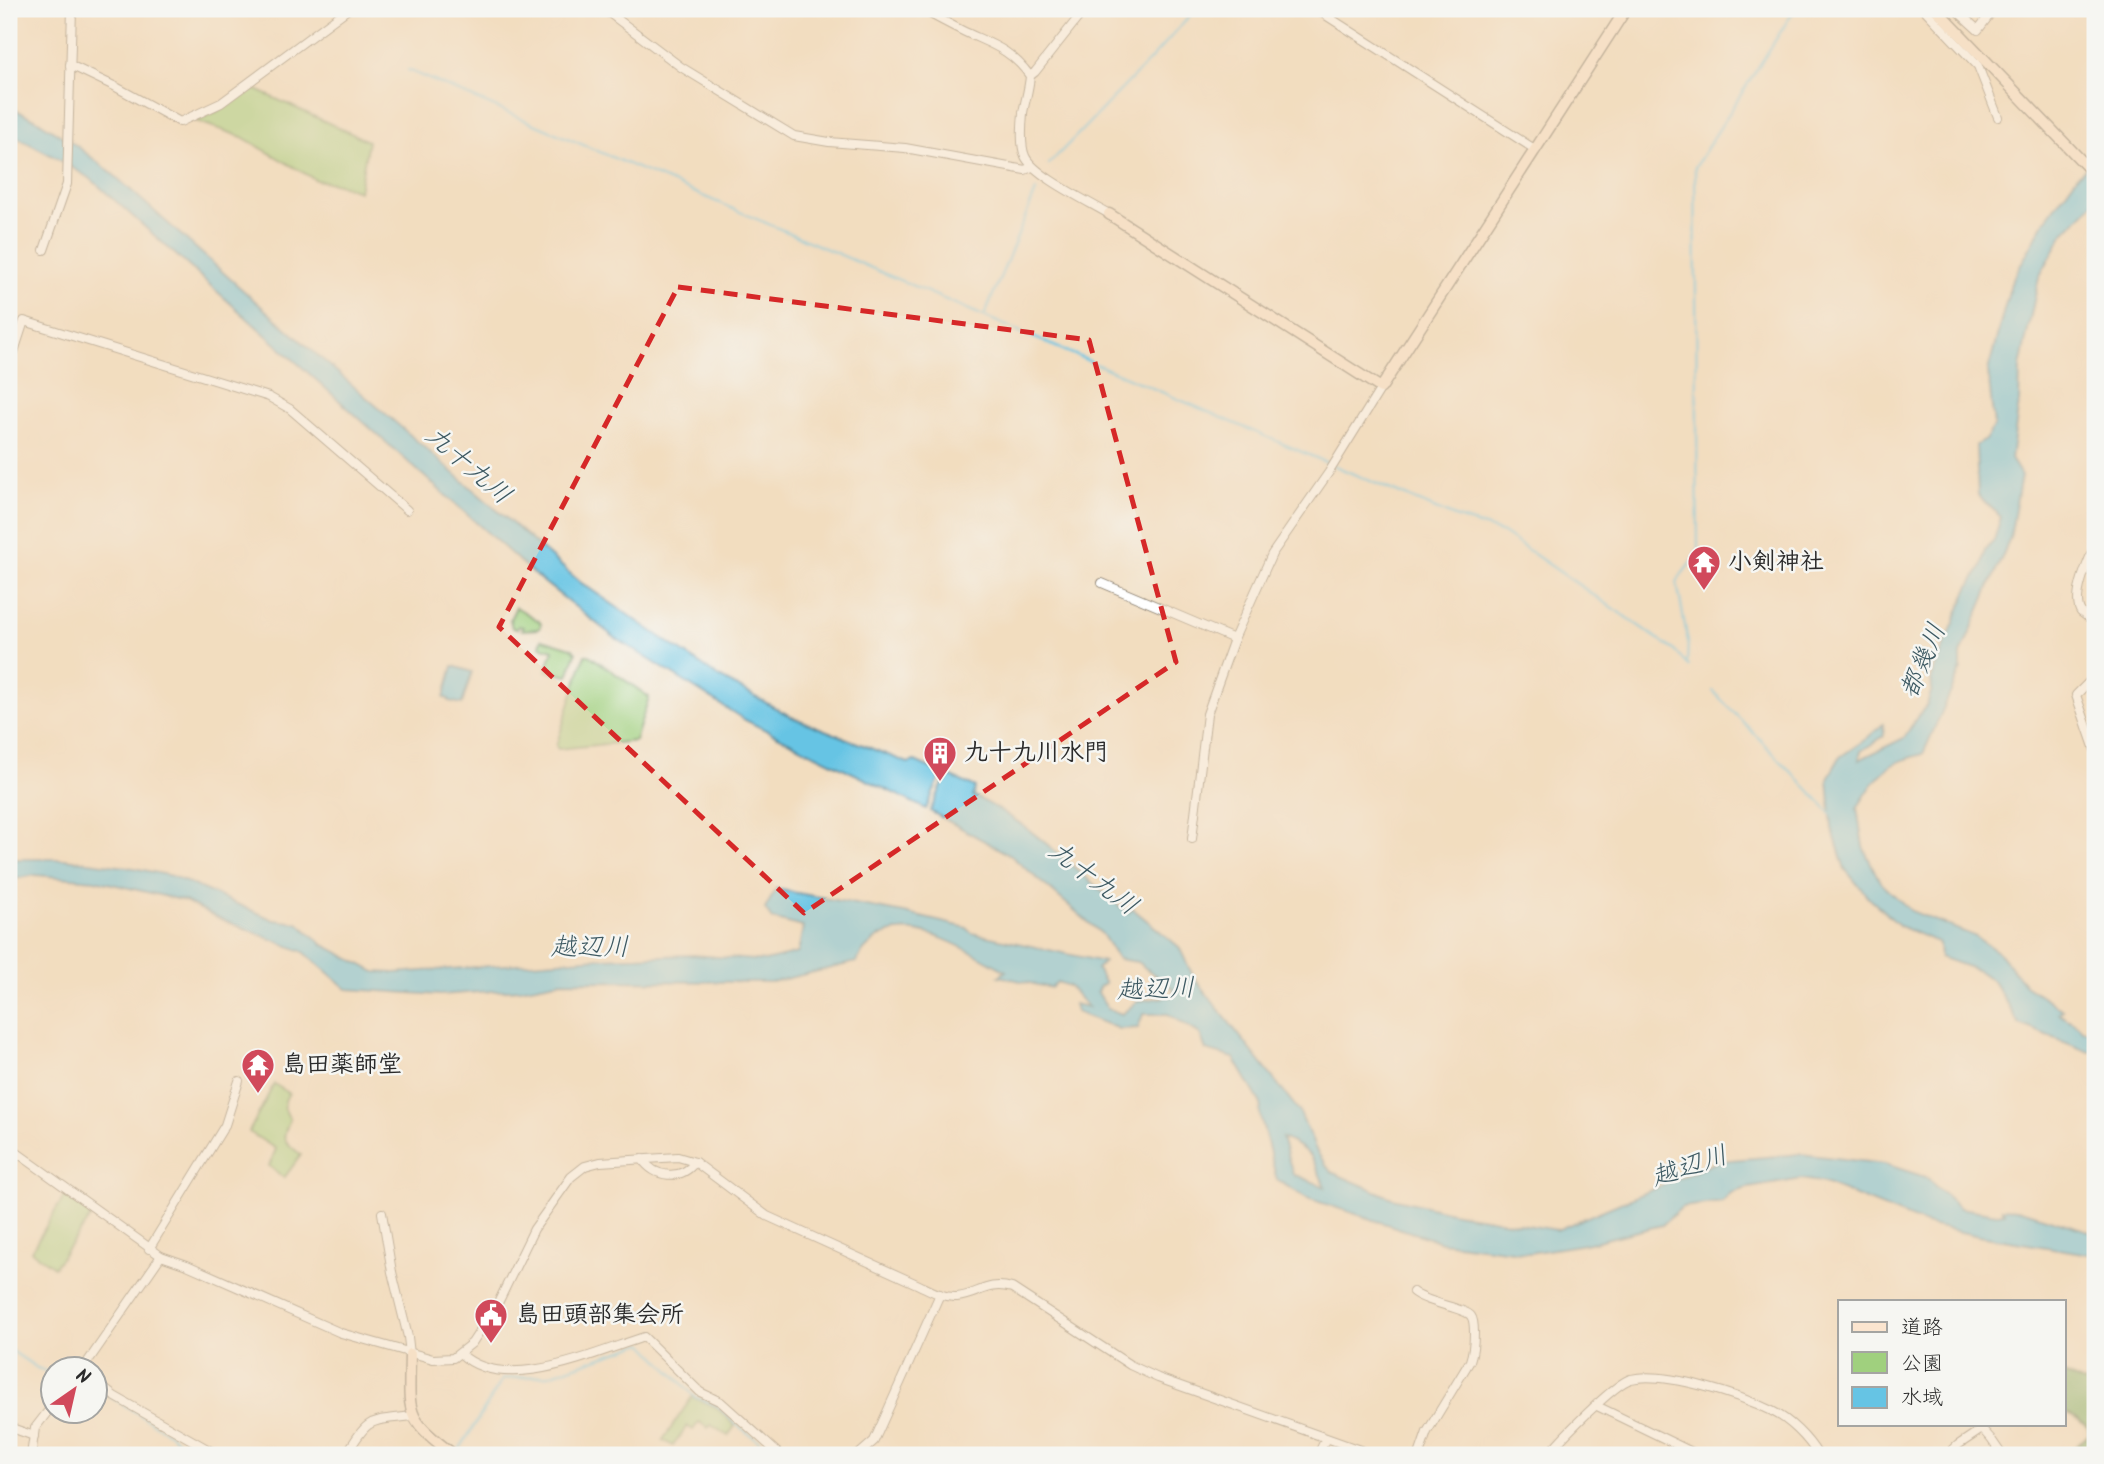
<svg xmlns="http://www.w3.org/2000/svg" width="2104" height="1464" viewBox="0 0 2104 1464" font-family="Kalam,'Klee One',sans-serif">
  <style>
    .green { fill: #a0d07e; stroke: #667e54; stroke-width: 2 }
    .forest { fill: #80b26d; stroke: #566e4c; stroke-width: 2 }
    .water { fill: #66c4e4; stroke: #487888; stroke-width: 2; fill-rule: evenodd }
    .lines { fill: none; stroke-linecap: round; stroke-linejoin: round }
    .stream { stroke: #66c4e4; stroke-width: 2.5 }
    .street-casing { stroke: #8e8475; stroke-width: 10 }
    .secondary-casing { stroke: #8e8475; stroke-width: 13 }
    .street { stroke: #fff; stroke-width: 8 }
    .secondary { stroke: #fbe5cf; stroke-width: 10 }
    .marked { fill: none; stroke: #d62828; stroke-width: 5; stroke-dasharray: 14 9; stroke-linejoin: round }
    .labels { text-anchor: middle; dominant-baseline: central; stroke-width: 5; stroke-linejoin: round; paint-order: stroke }
    .poi-label { font-size: 24px; font-weight: bold; fill: #2b2b2b; stroke: #f6f6f2; text-anchor: start }
    .water-label { font-size: 26px; font-style: italic; fill: #3d5962; stroke: #f6f6f2 }
  </style>
  <rect width="100%" height="100%" fill="#f6f6f2"/>
  <filter id="ink" filterUnits="userSpaceOnUse"><feTurbulence type="fractalNoise" baseFrequency=".0143" numOctaves="2"/><feDisplacementMap in="SourceGraphic" scale="14" xChannelSelector="R" yChannelSelector="G"/><feConvolveMatrix kernelMatrix="1 2 1 2 8 2 1 2 1" color-interpolation-filters="sRGB"/></filter>
  <filter id="wash" filterUnits="userSpaceOnUse"><feTurbulence type="fractalNoise" baseFrequency=".00686" numOctaves="4" result="noise"/><feDisplacementMap in="SourceGraphic" scale="28" xChannelSelector="R" yChannelSelector="G"/><feGaussianBlur stdDeviation="1.57" result="paint"/><feColorMatrix in="noise" values="0 0 0 0 0 0 0 0 0 0 0 0 0 0 0 0 0 1.4 0 .05"/><feComposite in="paint" operator="in"/></filter>
  <g filter="url(#wash)">
    <rect width="100%" height="100%" fill="#f2ddbf"/>
    <g class="green">
      <path d="M250 87 368 141 359 191 338 184 316 180 242 137 196 121 220 110Z"/>
      <path d="M516 607 539 621 541 624 539 629 522 630 523 627 518 626 517 629 512 628 510 619Z"/>
      <path d="M542 639 572 648 576 653 568 676 546 671 553 650 540 646Z"/>
      <path d="M585 655H589L649 697 635 741 558 749 556 746Z"/>
      <path d="M274 1084 289 1093C282 1104 283 1108 290 1119 280 1142 283 1139 301 1155L284 1178 269 1166 276 1149 249 1132Z"/>
      <path d="M65 1195 92 1215 54 1267 31 1251Z"/>
      <path d="M692 1397 716 1407 735 1426 728 1436 711 1425 708 1428 699 1422 693 1430 687 1426 673 1446 663 1440Z"/>
    </g>
    <path class="forest" d="M2064 1374 2084 1383 2095 1381V1455H2072V1451L2089 1434 2088 1428 2078 1419 2064 1412Z"/>
    <g class="water">
      <path d="M9 107 35 119 77 146 115 176 263 308 580 582 719 677 792 717 908 763 915 761 942 773 926 809 745 720 614 637 536 576 91 179 51 155 9 133Z"/>
      <path d="M2095 161V201L2064 233 2039 277 2020 367 2019 403 2011 459 2021 475 2010 538 1961 654V669L1923 754C1883 763 1878 776 1857 808L1863 847 1880 882 1911 911 1974 936 1998 952 2025 985 2063 1010 2058 1013C2067 1021 2074 1020 2082 1030L2095 1031V1050L2089 1052 2019 1024 1993 981 1979 971 1940 957 1939 943 1900 926 1869 898 1845 869 1832 828 1828 778 1840 757 1866 739 1883 724 1884 736 1861 751 1859 760 1904 738 1917 717 1927 705 1932 689 1931 677 1968 590 1982 565 1985 549 1994 540 2001 517 1978 495 1976 445 1985 440 1994 426 1988 371 2011 283 2044 222 2078 175Z"/>
      <path d="M453 666 472 672 462 704 449 701V699L444 698Z"/>
      <path d="M947 775 975 787 973 796C1031 822 1078 874 1128 913L1133 909 1179 947 1194 978 1299 1111 1317 1152 1331 1172 1392 1198 1460 1214 1557 1230 1719 1161 1801 1154 1885 1164 1925 1177 1960 1208 1997 1214 2005 1213 2002 1208 2017 1209 2095 1233V1255L1979 1236 1925 1224 1824 1183 1802 1179 1748 1188 1731 1193 1723 1202 1682 1207 1662 1225 1585 1244 1529 1253 1441 1242 1307 1198 1277 1180 1260 1115 1261 1104 1234 1058 1206 1050 1200 1034 1168 1014H1143L1138 1028 1119 1029 1076 1012 1074 1004 1088 1007 1069 986 1057 982 1051 988 999 976 1006 971C972 953 910 911 874 941 866 948 861 952 857 962L772 982 562 981 520 989 440 995 347 989 304 952 216 917 185 901 95 880 35 875 9 880V859H66L134 868 172 876 274 920 298 923 322 944 375 972 395 973 599 958 693 955 765 961 798 953 803 927 772 919 765 909 776 889 904 913 967 928 972 933 1104 962 1097 969 1105 984 1100 986 1097 991 1108 1009 1122 1014 1138 1001 1172 996 1174 989 1137 962 1118 959 1102 934 1010 855 930 811ZM1282 1138C1311 1150 1313 1157 1325 1187L1293 1174Z"/>
    </g>
    <g class="lines">
      <g class="stream">
        <path d="M1963 11 1964 9"/>
        <path d="M408 70 1316 458 1457 518 1503 533 1674 650 1689 666"/>
        <path d="M1049 164 1150 60 1196 9"/>
        <path d="M985 314 1036 191"/>
        <path d="M1687 662 1688 642 1677 583C1682 570 1694 563 1698 549L1695 167 1795 9"/>
        <path d="M1713 691 1832 814"/>
        <path d="M9 1349 37 1368 52 1374"/>
        <path d="M97 1388 170 1434 188 1449 208 1455"/>
        <path d="M456 1455 503 1379 549 1375 643 1343 695 1397 717 1405 737 1425 759 1441"/>
        <path d="M841 1455H848"/>
      </g>
    </g>
  </g>
  <g filter="url(#ink)">
    <g class="lines">
      <defs>
        <g id="street">
          <path d="M604 9 681 67 794 136 829 142 905 148 1025 170 1032 167"/>
          <path d="M921 9C934 16 947 23 961 30 989 44 1009 47 1030 76 1029 89 1025 101 1023 113 1022 125 1020 145 1025 156 1033 175 1089 202 1109 214"/>
          <path d="M1316 9 1536 150"/>
          <path d="M1924 9 1978 66 1998 117"/>
          <path d="M1955 9 1978 30 1994 9"/>
          <path d="M70 65 116 87 180 122 221 103 348 9"/>
          <path d="M1030 76 1035 72 1085 9"/>
          <path d="M44 250 67 184 72 9"/>
          <path d="M9 367 24 321 269 397 290 409 407 510"/>
          <path d="M2095 545C2089 560 2071 597 2081 612 2084 615 2091 619 2095 622"/>
          <path d="M1102 583 1234 639"/>
          <path d="M2095 676 2076 695 2095 750"/>
          <path d="M1192 839 1207 714 1234 639 1272 554 1329 472 1381 388"/>
          <path d="M9 1147 161 1256 187 1265 341 1333 433 1359 453 1358 472 1343 498 1303 534 1229 571 1177 585 1166 600 1162 678 1157 695 1162 767 1216 919 1285C930 1290 943 1298 957 1297 978 1295 987 1281 1012 1288L1130 1365 1158 1378 1374 1455"/>
          <path d="M642 1159C655 1178 681 1181 695 1162"/>
          <path d="M382 1213 392 1272 408 1337 410 1354"/>
          <path d="M149 1249 225 1125 239 1081"/>
          <path d="M1413 1292C1426 1303 1465 1308 1471 1316 1474 1320 1474 1328 1474 1333 1474 1343 1473 1352 1470 1361L1427 1432 1419 1455"/>
          <path d="M461 1354C505 1395 596 1352 644 1337L700 1392 721 1402 780 1455"/>
          <path d="M82 1370 161 1256"/>
          <path d="M94 1381 114 1396 218 1455"/>
          <path d="M1597 1406 1692 1452 1694 1455"/>
          <path d="M9 1427 34 1436"/>
          <path d="M31 1455 35 1428 52 1406"/>
          <path d="M346 1455C370 1415 369 1422 412 1416"/>
          <path d="M762 1455H770"/>
          <path d="M858 1455 874 1441 940 1294"/>
          <path d="M1318 1455 1325 1440"/>
          <path d="M1548 1455C1558 1441 1616 1382 1631 1379 1665 1371 1740 1395 1772 1411 1790 1420 1808 1438 1818 1455"/>
          <path d="M1947 1455 1958 1445 1982 1429 1991 1439 2002 1455"/>
        </g>
        <g id="secondary">
          <path d="M1936 9 2095 175"/>
          <path d="M1109 214 1381 388 1626 9"/>
          <path d="M410 1354C409 1415 404 1417 454 1455"/>
        </g>
      </defs>
      <use href="#street" class="street-casing"/>
      <use href="#secondary" class="secondary-casing"/>
      <use href="#street" class="street"/>
      <use href="#secondary" class="secondary"/>
    </g>
  </g>
  <path d="M0 0H2104V1464H0ZM678 287 1089 340 1176 662 804 913 499 627Z" fill="#f2ddbf" fill-opacity=".55" fill-rule="evenodd"/>
  <path class="marked" d="M678 287 1089 340 1176 662 804 913 499 627Z"/>
  <defs>
    <symbol id="temple-pin" viewBox="-11 -11 22 30"><path d="M0 17L-7.5 6A9.5 9.5 0 1 1 7.5 6Z" fill="#d1495b" stroke="#f6f6f2"/><path d="M0-6L5-2H3V0L6.5 2.5H4V6H1.5V3h-3V6H-4V2.5H-6.5L-3 0V-2H-5Z" fill="#fff"/></symbol>
    <symbol id="building-pin" viewBox="-11 -11 22 30"><path d="M0 17L-7.5 6A9.5 9.5 0 1 1 7.5 6Z" fill="#d1495b" stroke="#f6f6f2"/><path d="M-4-6H4V6H1V3H-1V6H-4ZM-2.5-4.3h1.7v1.8h-1.7ZM.8-4.3h1.7v1.8H.8ZM-2.5-1h1.7V.8h-1.7ZM.8-1h1.7V.8H.8Z" fill="#fff"/></symbol>
    <symbol id="civic-pin" viewBox="-11 -11 22 30"><path d="M0 17L-7.5 6A9.5 9.5 0 1 1 7.5 6Z" fill="#d1495b" stroke="#f6f6f2"/><path d="M-.6-6.5H3V-4.5H.6V-3L4-1V1h2V6H-6V1h2V-1L-.6-3ZM-1.2 2.5V6h2.4V2.5Z" fill="#fff"/></symbol>
  </defs>
  <g fill-rule="evenodd">
    <use href="#temple-pin" x="1685" y="543" width="38" height="52"/>
    <use href="#building-pin" x="921" y="734" width="38" height="52"/>
    <use href="#temple-pin" x="239" y="1046" width="38" height="52"/>
    <use href="#civic-pin" x="472" y="1296" width="38" height="52"/>
  </g>
  <g class="labels">
    <g class="poi-label">
      <text x="1728" y="562">小剣神社</text>
      <text x="964" y="753">九十九川水門</text>
      <text x="282" y="1065">島田薬師堂</text>
      <text x="516" y="1315">島田頭部集会所</text>
    </g>
    <g class="water-label">
      <text transform="translate(468 466) rotate(41)">九十九川</text>
      <text transform="translate(1924 661) rotate(-67)">都幾川</text>
      <text transform="translate(1093 879) rotate(37)">九十九川</text>
      <text x="590" y="948">越辺川</text>
      <text transform="translate(1156 990) rotate(-2)">越辺川</text>
      <text transform="translate(1690 1167) rotate(-18)">越辺川</text>
    </g>
  </g>
  <rect width="2104" height="1464" fill="none" stroke="#f6f6f2" stroke-width="35"/>
  <rect x="1838" y="1300" width="228" height="126" fill="#f6f6f2" stroke="#a5a5a2" stroke-width="2"/>
  <rect x="1852" y="1322" width="35" height="10" fill="#fbe5cf" stroke="#a5a5a2" stroke-width="2"/>
  <text x="1901" y="1334" font-size="21" fill="#2b2b2b">道路</text>
  <rect x="1852" y="1352" width="35" height="21" fill="#a0d07e" stroke="#a5a5a2" stroke-width="2"/>
  <text x="1901" y="1370" font-size="21" fill="#2b2b2b">公園</text>
  <rect x="1852" y="1387" width="35" height="21" fill="#66c4e4" stroke="#a5a5a2" stroke-width="2"/>
  <text x="1901" y="1404" font-size="21" fill="#2b2b2b">水域</text>
  <g transform="translate(74 1390) rotate(34)"><circle r="33" fill="#f6f6f2" stroke="#a5a5a2" stroke-width="2"/>
  <path d="M0-5L12 26L0 18L-12 26Z" fill="#d1495b"/>
  <text y="-10" font-size="19" font-weight="bold" text-anchor="middle" fill="#2b2b2b">N</text>
  </g>
</svg>
